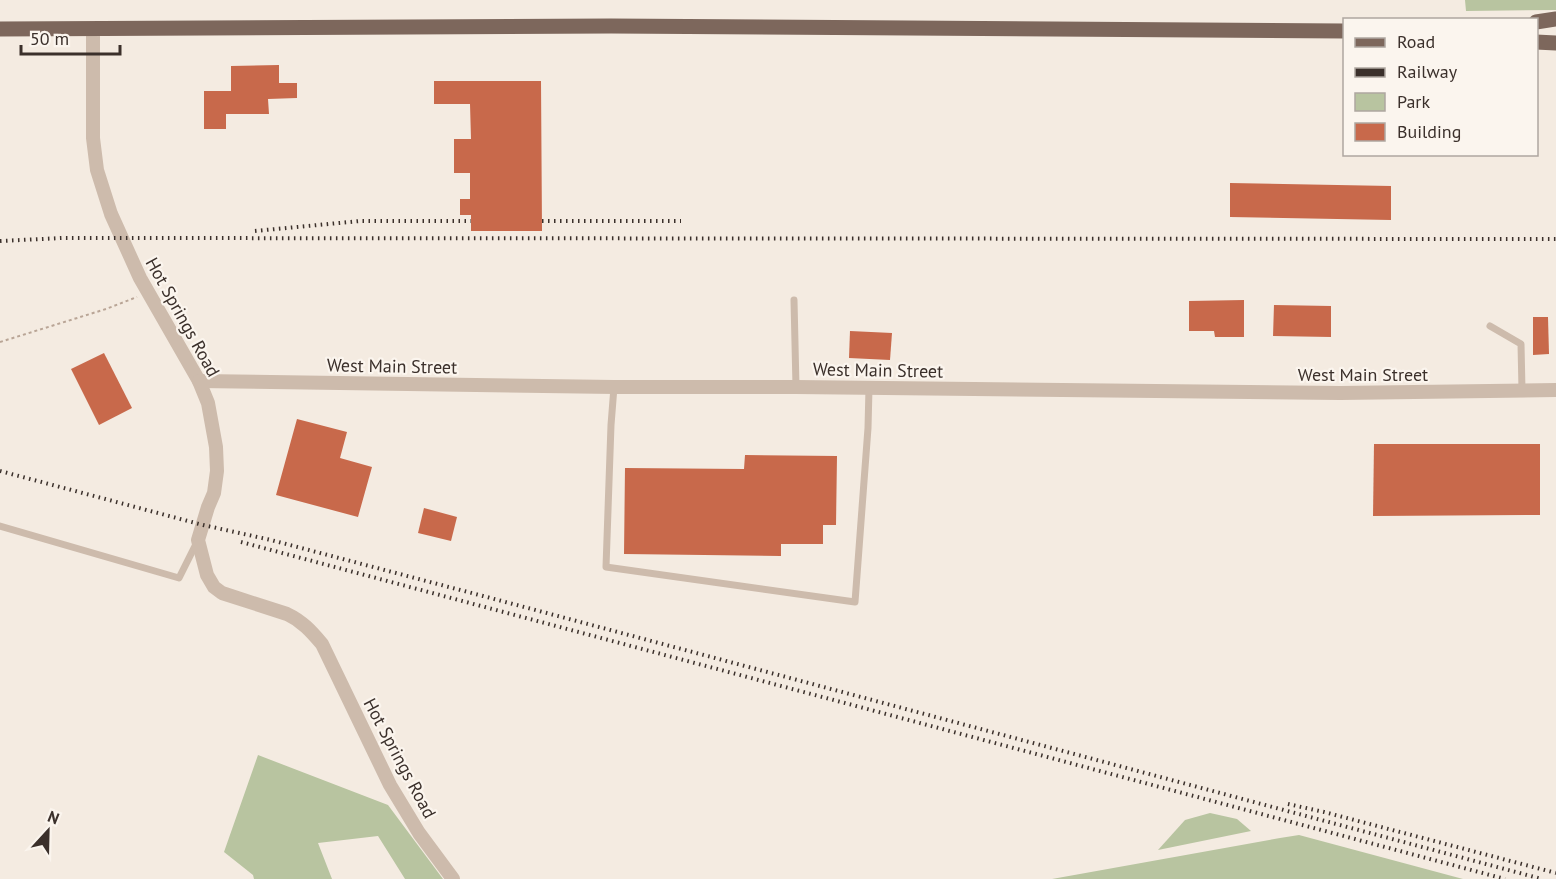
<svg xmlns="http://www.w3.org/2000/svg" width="1556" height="879" viewBox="0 0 1556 879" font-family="'PT Sans',sans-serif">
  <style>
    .green { fill: #b8c4a0 }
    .building { fill: #c8694b }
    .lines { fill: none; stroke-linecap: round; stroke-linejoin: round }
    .path { stroke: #b9a596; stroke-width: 2; stroke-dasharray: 3 3; stroke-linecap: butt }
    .lane { stroke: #cdbbac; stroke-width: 7 }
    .street { stroke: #cdbbac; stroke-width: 14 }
    .primary { stroke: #7d675c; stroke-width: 15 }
    .rail { stroke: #3b302b; stroke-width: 4; stroke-dasharray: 1.5 4.5; stroke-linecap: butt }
    .labels { text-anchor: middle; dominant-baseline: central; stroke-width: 4.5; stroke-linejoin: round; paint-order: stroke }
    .street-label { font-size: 18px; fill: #3b302b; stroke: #fbf5ee }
  </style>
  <rect width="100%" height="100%" fill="#f4ebe1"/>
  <g class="green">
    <path d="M1465 0H1556V10L1466 11Z"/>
    <path d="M258 755 388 805 443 879H405L378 836 318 843 332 879H254L253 875 224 852Z"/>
    <path d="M1210 813 1237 819 1251 831 1158 850 1185 820Z"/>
    <path d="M1299 835 1463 879H1052L1280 838Z"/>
  </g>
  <g class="building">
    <path d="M279 65V83H297V98L268 99 269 114H226V129H204V91H231V66Z"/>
    <path d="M434 81H541L542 231H471V215H460V199H470V173H454V139H471L470 104H434Z"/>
    <path d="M1230 183 1391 186V220L1230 217Z"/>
    <path d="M1244 300V337H1215L1214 331H1189V301Z"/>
    <path d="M1274 305 1331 306V337L1273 336Z"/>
    <path d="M1533 317H1548L1549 354 1533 355Z"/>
    <path d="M850 331 892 333 890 360 849 358Z"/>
    <path d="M104 353 132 408 99 425 71 369Z"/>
    <path d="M297 419 347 432 340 458 372 467 358 517 276 495Z"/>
    <path d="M1374 444H1540V515L1373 516Z"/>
    <path d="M745 455 837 456 836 525H823V544H781V556L624 554 625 468 744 469Z"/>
    <path d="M424 508 457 517 451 541 418 533Z"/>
  </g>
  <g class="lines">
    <path class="path" d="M0 342 106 309 137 297"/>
    <g class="lane">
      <path d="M794 300 796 387"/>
      <path d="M1490 326 1521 344 1522 390"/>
      <path d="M614 387 611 425 606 567 855 602 868 428 869 388"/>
      <path d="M0 526 179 578 197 542"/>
    </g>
    <g class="street">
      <path d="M93 29V138L97 170 111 214 140 278 199 381 208 403 216 447 217 471 214 493 208 507 198 540 207 575 214 587 222 593 287 614C302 621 311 631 322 644L390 785 419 833 453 879"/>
      <path d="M199 381 614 387H796L1340 393 1556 390"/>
    </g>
    <g class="primary">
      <path d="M1536 22 1556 19"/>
      <path d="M0 29 611 26 1344 31"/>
      <path d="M1536 42 1556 43"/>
    </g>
    <g class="rail">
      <path d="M542 221H681"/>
      <path d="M255 231 360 221H471"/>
      <path d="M0 241 62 238 1556 239"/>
      <path d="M0 471 203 525 271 540 483 596 1542 879"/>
      <path d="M241 542 1505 879"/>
      <path d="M1288 804 1324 812 1556 873"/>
    </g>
  </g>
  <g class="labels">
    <g class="street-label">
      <text transform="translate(183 317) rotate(61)">Hot Springs Road</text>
      <text transform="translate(392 366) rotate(1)">West Main Street</text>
      <text transform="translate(878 370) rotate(1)">West Main Street</text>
      <text x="1363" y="374">West Main Street</text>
      <text transform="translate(400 758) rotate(62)">Hot Springs Road</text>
    </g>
  </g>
  <rect x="1343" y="18" width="195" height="138" fill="#fbf5ee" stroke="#aea6a0" stroke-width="1.5"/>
  <rect x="1355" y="38" width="30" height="9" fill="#7d675c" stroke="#aea6a0" stroke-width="1.5"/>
  <text x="1397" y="48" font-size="18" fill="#3b302b">Road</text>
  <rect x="1355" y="68" width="30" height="9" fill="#3b302b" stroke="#aea6a0" stroke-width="1.5"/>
  <text x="1397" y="78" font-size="18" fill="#3b302b">Railway</text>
  <rect x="1355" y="93" width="30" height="18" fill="#b8c4a0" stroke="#aea6a0" stroke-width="1.5"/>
  <text x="1397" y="108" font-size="18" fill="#3b302b">Park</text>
  <rect x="1355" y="123" width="30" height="18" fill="#c8694b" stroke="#aea6a0" stroke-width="1.5"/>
  <text x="1397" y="138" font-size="18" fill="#3b302b">Building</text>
  <g transform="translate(48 831) rotate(22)" stroke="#fbf5ee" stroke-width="4.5" paint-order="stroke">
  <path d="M0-4.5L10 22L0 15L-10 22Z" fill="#3b302b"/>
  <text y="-9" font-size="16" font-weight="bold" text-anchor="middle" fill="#3b302b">N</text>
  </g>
  <path d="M21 45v9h99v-9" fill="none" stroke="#3b302b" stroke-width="3"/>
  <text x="30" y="45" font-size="18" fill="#3b302b" stroke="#fbf5ee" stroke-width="4.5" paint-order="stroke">50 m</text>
</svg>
